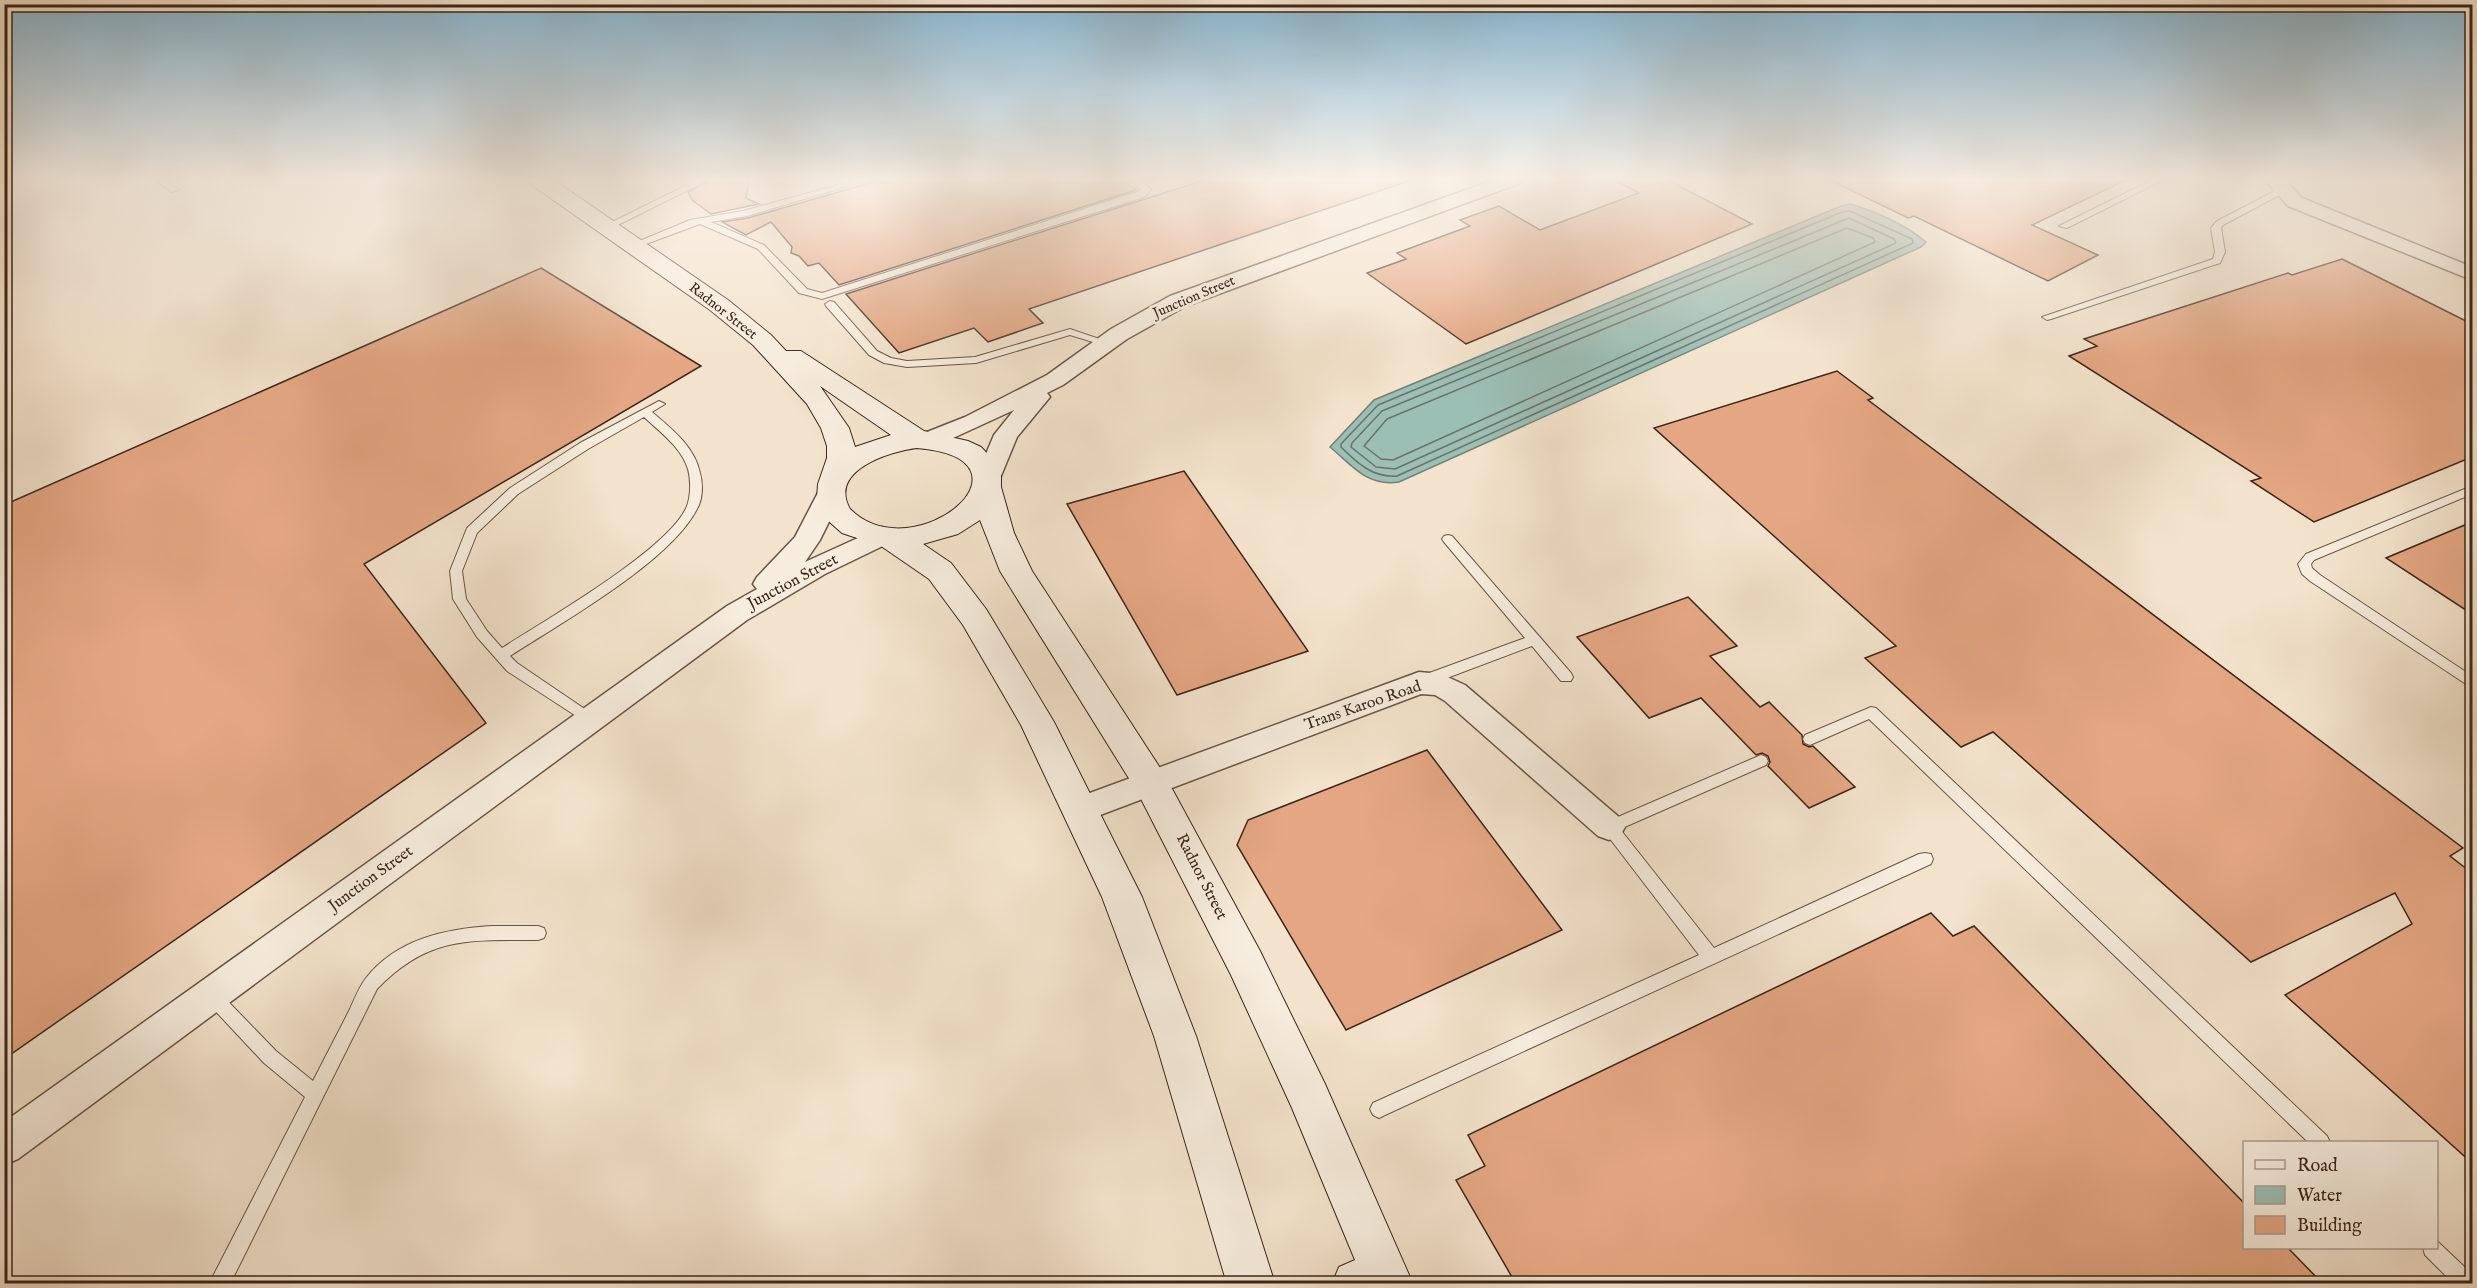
<svg xmlns="http://www.w3.org/2000/svg" width="2477" height="1288" viewBox="0 0 2477 1288" font-family="'IM FELL English',serif">
  <style>
    .water { fill: #9bbeb5; stroke: #758177; stroke-width: 1.5 }
    .lines { fill: none; stroke-linecap: round; stroke-linejoin: round }
    .shore { stroke: #6c7268; stroke-width: 1.5 }
    .building { fill: #e5a783; stroke: #3c261b; stroke-width: 1.5 }
    .lane-casing { stroke: #6a5547; stroke-width: 2 }
    .street-casing { stroke: #6a5547; stroke-width: 3 }
    .secondary-casing { stroke: #3c261b; stroke-width: 2 }
    .lane { fill: #f7edde; fill-rule: evenodd }
    .street { fill: #f7edde; fill-rule: evenodd }
    .secondary { fill: #f7edde; fill-rule: evenodd }
    .labels { text-anchor: middle; dominant-baseline: central; stroke-width: 6; stroke-linejoin: round; paint-order: stroke }
    .far-street-label { font-size: 14px; fill: #3c261b; stroke: #f7edde }
    .street-label { font-size: 16px; fill: #3c261b; stroke: #f7edde }
  </style>
  <rect width="100%" height="100%" fill="#f3e3cc"/>
  <filter id="stains"><feTurbulence type="fractalNoise" baseFrequency=".00333" numOctaves="4"/><feColorMatrix values="0 0 0 0 .2 0 0 0 0 .09 0 0 0 0 .02 0 0 0 .5 -.17"/></filter>
  <radialGradient id="worn" r=".72"><stop offset=".6" stop-color="#630" stop-opacity="0"/><stop offset="1" stop-color="#630" stop-opacity=".3"/></radialGradient>
  <path class="water" d="M1850 204C1875 211 1906 225 1926 242L1921 247 1399 482C1367 487 1353 466 1330 447L1374 400 1841 206Z"/>
  <g class="lines">
    <g class="shore">
      <path d="M1850 211 1912 239 1913 243 1397 476C1373 478 1357 463 1341 447V444L1378 405 1842 212Z"/>
      <path d="M1849 218 1894 239 1896 243 1395 469 1376 467 1351 447 1352 443 1382 411Z"/>
      <path d="M1847 228 1873 238 1875 242 1393 460 1381 459 1364 446 1387 419Z"/>
    </g>
  </g>
  <g class="building">
    <path d="M714 178H750L746 198 759 204 711 214 692 200 688 192Z"/>
    <path d="M908 178H1120L1136 190 839 285 819 263 808 266 799 256 791 253 792 247 771 222 746 235 722 222 748 218 880 180 884 184Z"/>
    <path d="M1211 178H1409V181L1029 309 1043 323 988 342 974 328 899 353 846 294Z"/>
    <path d="M1610 178H1664L1752 224 1466 344 1367 273 1406 259 1397 253 1470 226 1460 220 1499 206 1540 230 1639 193Z"/>
    <path d="M1826 178H2130L2032 225 2098 255 2048 281 1914 216 1908 218Z"/>
    <path d="M2342 259 2472 324V457L2314 522 2251 481 2261 478 2069 356 2097 346 2084 339 2288 273 2292 275Z"/>
    <path d="M541 268 701 366 364 564 486 723 4 1059V505Z"/>
    <path d="M1837 371 1873 398 1868 400 2463 848 2450 856 2472 873V1163L2285 995 2412 924 2395 893 2251 962 1993 732 1961 747 1865 658 1896 646 1654 428Z"/>
    <path d="M1184 471 1308 651 1177 695 1067 504Z"/>
    <path d="M2472 522V614L2386 558Z"/>
    <path d="M1688 597 1737 646 1710 656 1760 707 1769 702 1802 735 1803 744 1809 747 1813 746 1855 787 1809 808 1768 766 1770 762 1768 756 1762 753 1756 755 1701 698 1649 718 1577 637Z"/>
    <path d="M1427 750 1562 930 1346 1030 1237 845 1248 820Z"/>
    <path d="M1931 913 1953 936 1974 926 2244 1203V1248H2288L2323 1284H1516L1456 1180 1485 1166 1468 1135Z"/>
  </g>
  <g class="lines">
    <defs>
      <g id="lane">
        <path d="M153 178H163L179 190 171 192Z"/>
        <path d="M701 178H712L610 229 602 227Z"/>
        <path d="M863 178H876L747 216 711 222 764 245 807 289 822 293 1140 191 1141 190 1128 178H1137L1151 189 1147 195 1141 198 822 299 799 293 758 249 700 224 638 247 630 245 690 220 743 211Z"/>
        <path d="M2156 178H2167L2067 228 2059 226Z"/>
        <path d="M2281 188 2289 190 2223 225 2221 228 2225 252 2220 263 2051 319 2047 320 2042 317 2213 259 2215 252 2211 228 2217 221Z"/>
        <path d="M830 301 834 302 877 351 891 358 907 361 975 357 1070 329 1111 343 1106 346 1070 335 976 363 907 367 884 363 869 355 826 306 825 304Z"/>
        <path d="M659 401 665 404 652 412C671 428 695 447 700 473 703 484 703 499 697 509 670 562 561 623 510 656L517 663 595 716 597 720 595 724 590 725 507 671 477 637 453 599 450 571 467 528 510 488 580 443ZM644 417C660 432 681 447 688 469 691 480 691 495 687 506 671 548 544 621 502 648L487 631 466 599 462 571 477 533 518 494 588 449Z"/>
        <path d="M2472 486V494L2314 560 2311 564 2312 568 2320 575 2472 676V688L2310 581 2302 574 2298 564 2306 554Z"/>
        <path d="M1448 535 1452 536 1571 673 1573 677 1571 681H1561L1532 646 1431 684H1421L1419 680 1421 676 1525 638 1444 542 1442 539 1444 536Z"/>
        <path d="M1871 707 1876 708 2327 1136 2330 1142H2308L1869 719 1810 745 1805 743 1803 739 1805 735Z"/>
        <path d="M1761 755 1766 757 1768 761 1766 765 1620 829 1714 948 1919 854 1925 853 1931 854 1933 859 1931 864 1385 1115 1379 1118 1373 1115 1370 1109 1373 1103 1699 955 1601 827 1604 823Z"/>
        <path d="M491 926H538L544 928 546 933 544 938 538 940C469 940 428 936 377 989L230 1284H209L305 1097 264 1063 205 1000 203 995 205 990 211 987 217 990 276 1051 313 1081C325 1058 337 1034 349 1011 354 1000 359 987 366 978 397 939 445 929 491 926Z"/>
        <path d="M2436 1240 2472 1274V1284H2454L2425 1255 2423 1248H2436Z"/>
      </g>
      <g id="street">
        <path d="M1499 178H1525L1523 182 1186 306 1127 339 1063 385 1047 393 1050 397 1017 437 996 488 987 490 978 488 974 482 994 435 1014 410 940 444 931 446 922 444 919 439 922 434 965 417 1047 375 1111 329 1170 296Z"/>
        <path d="M2264 178H2283L2302 198 2472 267V280L2288 206Z"/>
        <path d="M832 481 841 483 845 489 820 540 805 562 882 527 891 530 895 536 891 542 825 574 747 620 18 1159 4 1165V1122L727 606 757 589 753 584 757 577 795 537 823 483Z"/>
        <path d="M1419 672 1441 674 1465 685 1620 818 1625 827 1620 836 1609 840 1598 836 1445 701 1435 695 1421 694 1079 823 1068 819 1063 810 1068 801Z"/>
      </g>
      <path id="secondary" d="M526 178H551L728 300 771 335 786 351H801L924 431 968 441 981 447 995 462 1001 472V487L1014 533 1032 571 1164 774 1260 951 1325 1084 1413 1284H1332L1339 1267 1355 1260 1292 1108 1231 975 1138 793 1000 571 980 520 958 534 923 544 951 563 986 609 1054 722 1142 897 1196 1036 1275 1284H1227L1154 1036 1102 897 1021 725 963 625 929 579 881 546 842 533 825 518 817 499 818 484 827 458V446L821 428 807 404 753 345 710 310 529 183ZM820 386 891 435 855 447 849 428ZM917 448C1048 459 915 573 850 509 828 470 891 451 917 448Z"/>
    </defs>
    <use href="#lane" class="lane-casing"/>
    <use href="#street" class="street-casing"/>
    <use href="#secondary" class="secondary-casing"/>
    <use href="#lane" class="lane"/>
    <use href="#street" class="street"/>
    <use href="#secondary" class="secondary"/>
  </g>
  <linearGradient id="sky" x2="0" y2="1"><stop stop-color="#89b8d4"/><stop offset="0.5" stop-color="#faf2e8"/><stop offset="1" stop-color="#faf2e8" stop-opacity="0"/></linearGradient>
  <rect width="2477" height="358" fill="url(#sky)"/>
  <g class="labels">
    <g class="far-street-label">
      <text transform="translate(1194 297) rotate(-23)">Junction Street</text>
      <text transform="translate(723 311) rotate(38)">Radnor Street</text>
    </g>
    <g class="street-label">
      <text transform="translate(793 582) rotate(-28)">Junction Street</text>
      <text transform="translate(1363 706) rotate(-19)">Trans Karoo Road</text>
      <text transform="translate(1201 877) rotate(63)">Radnor Street</text>
      <text transform="translate(371 879) rotate(-36)">Junction Street</text>
    </g>
  </g>
  <rect width="2477" height="1288" fill="none" stroke="#f3e3cc" stroke-width="24"/>
  <rect x="6" y="6" width="2465" height="1276" fill="none" stroke="#3c261b" stroke-width="3"/>
  <rect x="12" y="12" width="2453" height="1264" fill="none" stroke="#3c261b" stroke-width="1.5"/>
  <rect x="2243" y="1141" width="195" height="108" fill="#f7edde" stroke="#ac9d90" stroke-width="1.5"/>
  <rect x="2255" y="1160" width="30" height="9" fill="#f7edde" stroke="#ac9d90" stroke-width="1.5"/>
  <text x="2297" y="1171" font-size="18" fill="#3c261b">Road</text>
  <rect x="2255" y="1186" width="30" height="18" fill="#9bbeb5" stroke="#ac9d90" stroke-width="1.5"/>
  <text x="2297" y="1201" font-size="18" fill="#3c261b">Water</text>
  <rect x="2255" y="1216" width="30" height="18" fill="#e5a783" stroke="#ac9d90" stroke-width="1.5"/>
  <text x="2297" y="1231" font-size="18" fill="#3c261b">Building</text>
  <rect width="100%" height="100%" filter="url(#stains)"/>
  <rect width="100%" height="100%" fill="url(#worn)"/>
</svg>
